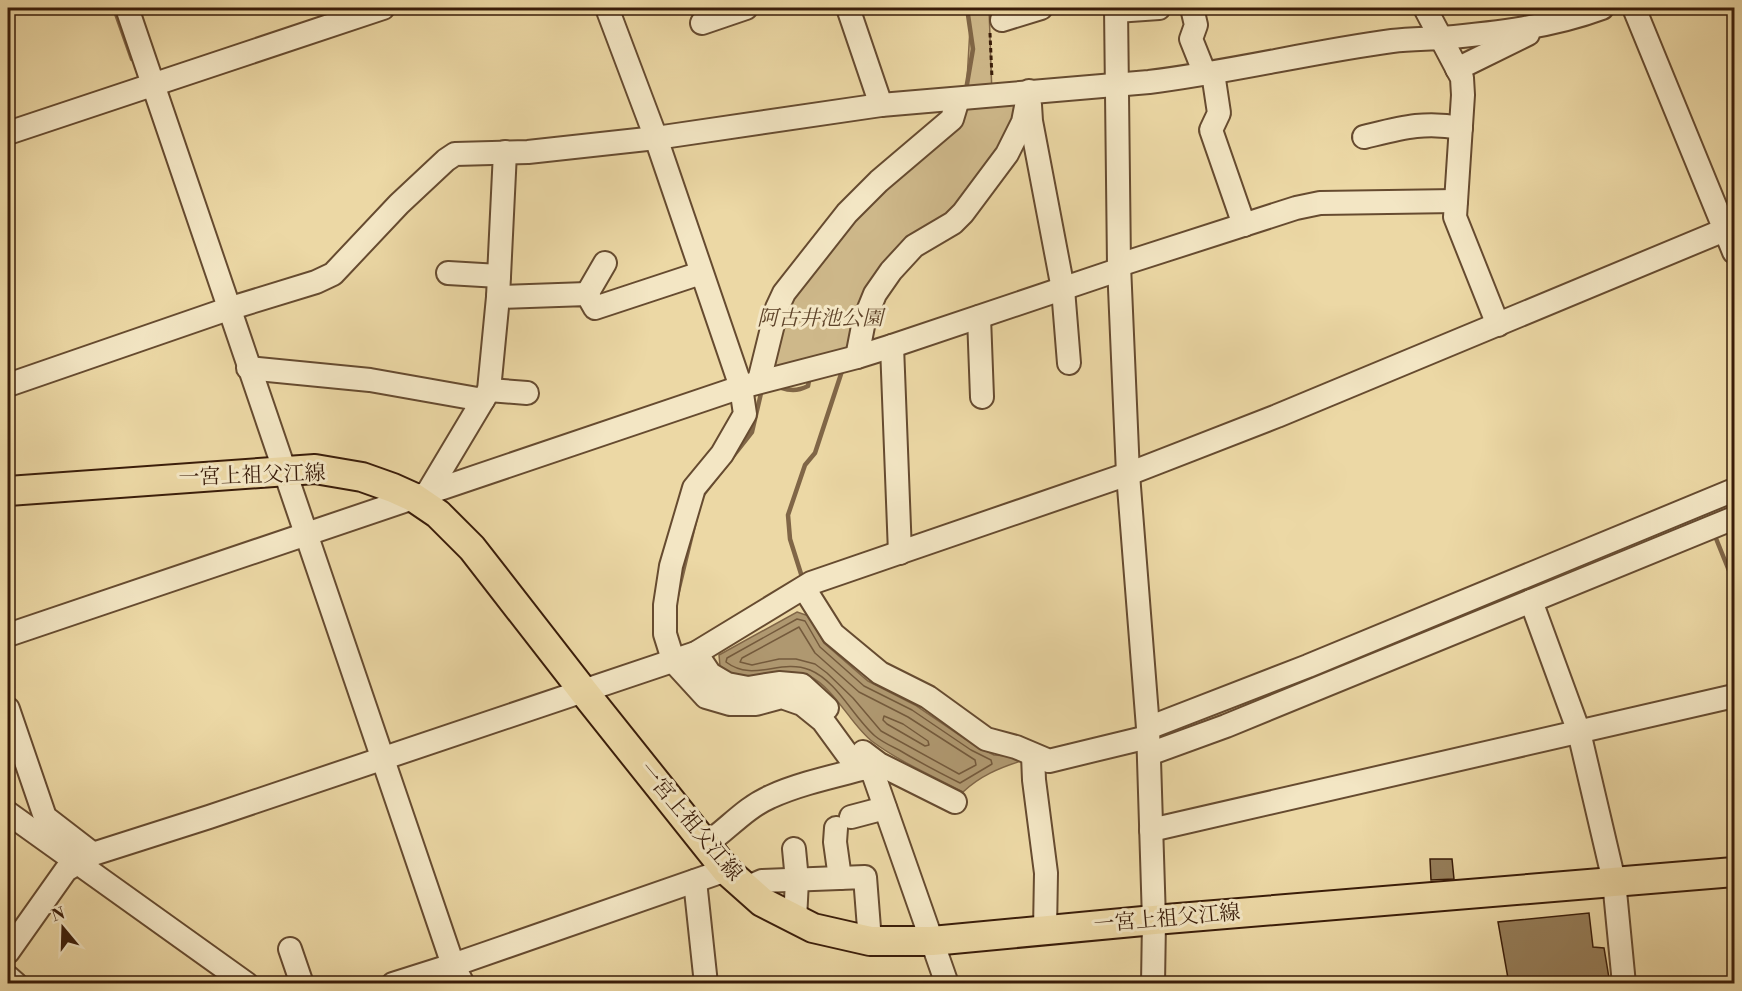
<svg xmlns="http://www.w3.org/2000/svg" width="1742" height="991" viewBox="0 0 1742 991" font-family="'Libre Bodoni','Noto Serif JP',serif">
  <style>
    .green { fill: #ceb88a; stroke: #846a4a; stroke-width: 1.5 }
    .water { fill: #af9870; stroke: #806647; stroke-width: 1.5 }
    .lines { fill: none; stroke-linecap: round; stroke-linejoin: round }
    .shore { stroke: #745a3c; stroke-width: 1.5 }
    .stream { stroke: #806647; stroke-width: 4.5 }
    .building { fill: #967e5a; stroke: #391c09; stroke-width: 1.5 }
    .minor-casing { stroke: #664b30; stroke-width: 26 }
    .major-casing { stroke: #391c09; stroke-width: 32 }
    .path { stroke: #391c09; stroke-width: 3; stroke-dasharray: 4.5 3; stroke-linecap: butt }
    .minor { stroke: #f3e6c4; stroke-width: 22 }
    .major { stroke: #ecd8a5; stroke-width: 28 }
    .labels { text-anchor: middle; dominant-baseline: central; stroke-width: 6; stroke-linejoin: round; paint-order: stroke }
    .park-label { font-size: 21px; font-style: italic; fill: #5e4329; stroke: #f3e6c4 }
    .street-label { font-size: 21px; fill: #391c09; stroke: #f3e6c4 }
  </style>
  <rect width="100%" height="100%" fill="#ecd8a5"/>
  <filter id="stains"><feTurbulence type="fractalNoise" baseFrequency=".00333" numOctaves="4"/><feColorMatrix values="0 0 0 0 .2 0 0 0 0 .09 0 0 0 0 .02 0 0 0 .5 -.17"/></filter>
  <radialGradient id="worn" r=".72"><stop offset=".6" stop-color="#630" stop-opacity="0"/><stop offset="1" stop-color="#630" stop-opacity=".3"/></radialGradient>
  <path class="green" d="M967 8H989L992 95 1029 91 1007 154 891 271 857 357 759 381 784 293 966 98 970 28Z"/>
  <path class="water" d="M797 612 809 616 824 643 868 681 915 705 974 745 994 755 1023 757 1021 761C999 768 980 776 963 792 933 776 900 762 873 742 852 727 835 688 809 676 783 665 759 685 736 676 731 674 725 669 720 666L719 655Z"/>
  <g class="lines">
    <g class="shore">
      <path d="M797 619 805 621 820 647 864 686 912 710 971 750 991 760 992 764 960 783C940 773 919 762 899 750 891 746 882 742 875 736 854 718 837 681 810 670 779 658 754 683 726 662L727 658Z"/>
      <path d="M799 627 815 653 859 692 908 717 975 760 976 765 959 774 881 731 853 698 827 673 815 664 796 659H779L752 665 740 662 742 658Z"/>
      <path d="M884 716 903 724 928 741 929 745 925 746 887 724 883 720Z"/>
    </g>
    <g class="stream">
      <path d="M114 8 132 59"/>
      <path d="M966 90 973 49 967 8"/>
      <path d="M843 368 815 453 805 465 788 515 790 539 802 577 680 652 671 627 675 604 701 497 752 432 762 389C778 382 779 390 793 390 797 390 804 388 808 386L810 375Z"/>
      <path d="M1718 535 1715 536 1734 583"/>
    </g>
  </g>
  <g class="building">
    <path d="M1430 859H1452L1454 879 1431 880Z"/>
    <path d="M1589 913 1593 947 1604 948 1610 984H1509L1498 922Z"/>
  </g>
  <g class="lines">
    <defs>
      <g id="minor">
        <path d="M127 8 453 965 463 984"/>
        <path d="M607 8 656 138 741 387 745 414 722 454 694 488 671 566 665 605V634L670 650 673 661 706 697 730 704H756L782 697 802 704 823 721 850 758 873 773 947 984"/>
        <path d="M848 8 881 105"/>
        <path d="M1116 8 1119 265 1128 474 1148 728 1154 920 1153 984"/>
        <path d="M1192 8 1196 25 1191 39 1205 74"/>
        <path d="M1425 8 1462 78 1463 95 1455 217 1498 325"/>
        <path d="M1634 8 1734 252"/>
        <path d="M1116 11 1159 8"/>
        <path d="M1002 20 1041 8"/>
        <path d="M702 23 746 8"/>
        <path d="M1457 69 1528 34"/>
        <path d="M1213 73 1219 113 1211 130 1244 225"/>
        <path d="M1030 105 1031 121 1063 289 1069 363"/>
        <path d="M8 133 383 8"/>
        <path d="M1364 137C1401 128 1423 121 1461 128"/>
        <path d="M448 273 499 276"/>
        <path d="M587 294 605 263"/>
        <path d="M498 297 587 294 595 308 701 273"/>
        <path d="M979 317 982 397"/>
        <path d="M892 346 900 553"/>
        <path d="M857 357 864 321 875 294 891 271 914 246 953 223 963 213 1007 154 1023 122 1029 91"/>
        <path d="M248 368 370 380 483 400"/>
        <path d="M759 381 777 308 784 293 847 213 879 181 952 119 958 99"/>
        <path d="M8 385 228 309 316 282 333 274 399 204 446 160 455 154 528 152 656 138 881 105 1149 82C1231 72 1310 52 1392 41 1408 39 1425 39 1442 38 1496 33 1551 27 1602 8"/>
        <path d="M489 390 527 393"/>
        <path d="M428 492 489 390 498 297 505 152"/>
        <path d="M804 588 833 634 880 673 928 697 986 739 1016 747 1049 761 1148 737"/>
        <path d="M1531 601 1579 732 1614 881 1624 984"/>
        <path d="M8 635 741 387 857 357 892 346 1115 271 1119 265 1296 208 1320 203 1456 201"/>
        <path d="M696 653 710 674 727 684 748 688 779 683 802 685 827 708"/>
        <path d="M8 709 45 817 93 854"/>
        <path d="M1148 728 1308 666 1734 490"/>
        <path d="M863 752 879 764 955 802"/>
        <path d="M1149 754 1226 726 1734 518"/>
        <path d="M1033 755 1034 780 1046 873 1045 930"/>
        <path d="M8 813 247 984"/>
        <path d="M851 817 885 808"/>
        <path d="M836 828 835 842 840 878"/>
        <path d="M1151 830 1734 696"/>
        <path d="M706 844C728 829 745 808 770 797 800 783 840 775 873 766"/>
        <path d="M794 849 797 880 795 920"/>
        <path d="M695 881 706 984"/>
        <path d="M746 888 762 881 865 877 870 941"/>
        <path d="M290 949 302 984"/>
        <path d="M8 952 66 870 93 854 209 817 696 653 811 583 1128 474 1277 416 1734 226"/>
        <path d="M8 977 16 984"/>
        <path d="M393 984 453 965 726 870"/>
      </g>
      <path id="major" d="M8 491 315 469 362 477 393 488 413 497 438 514 472 548 584 692 726 870 762 902 813 928 870 941H932L1154 920 1734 872"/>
    </defs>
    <use href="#minor" class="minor-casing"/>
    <use href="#major" class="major-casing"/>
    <path class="path" d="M990 33 992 78"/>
    <use href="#minor" class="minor"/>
    <use href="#major" class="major"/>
  </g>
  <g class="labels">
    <g class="park-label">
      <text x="820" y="319">阿古井池公園</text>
    </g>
    <g class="street-label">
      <text transform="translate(252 476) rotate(-2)">一宮上祖父江線</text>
      <text transform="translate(690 822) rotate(50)">一宮上祖父江線</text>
      <text transform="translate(1167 919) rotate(-5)">一宮上祖父江線</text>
    </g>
  </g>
  <rect width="1742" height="991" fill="none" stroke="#ecd8a5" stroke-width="30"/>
  <rect x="9" y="9" width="1724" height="973" fill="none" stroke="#391c09" stroke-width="3"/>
  <rect x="15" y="15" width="1712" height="961" fill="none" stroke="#391c09" stroke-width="1.5"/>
  <g transform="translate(63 928) rotate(341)" stroke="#f3e6c4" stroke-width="4.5" paint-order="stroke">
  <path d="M0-4.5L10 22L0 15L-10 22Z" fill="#391c09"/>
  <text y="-9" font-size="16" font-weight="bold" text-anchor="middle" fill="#391c09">N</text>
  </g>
  <rect width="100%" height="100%" filter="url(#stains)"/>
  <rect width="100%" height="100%" fill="url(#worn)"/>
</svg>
